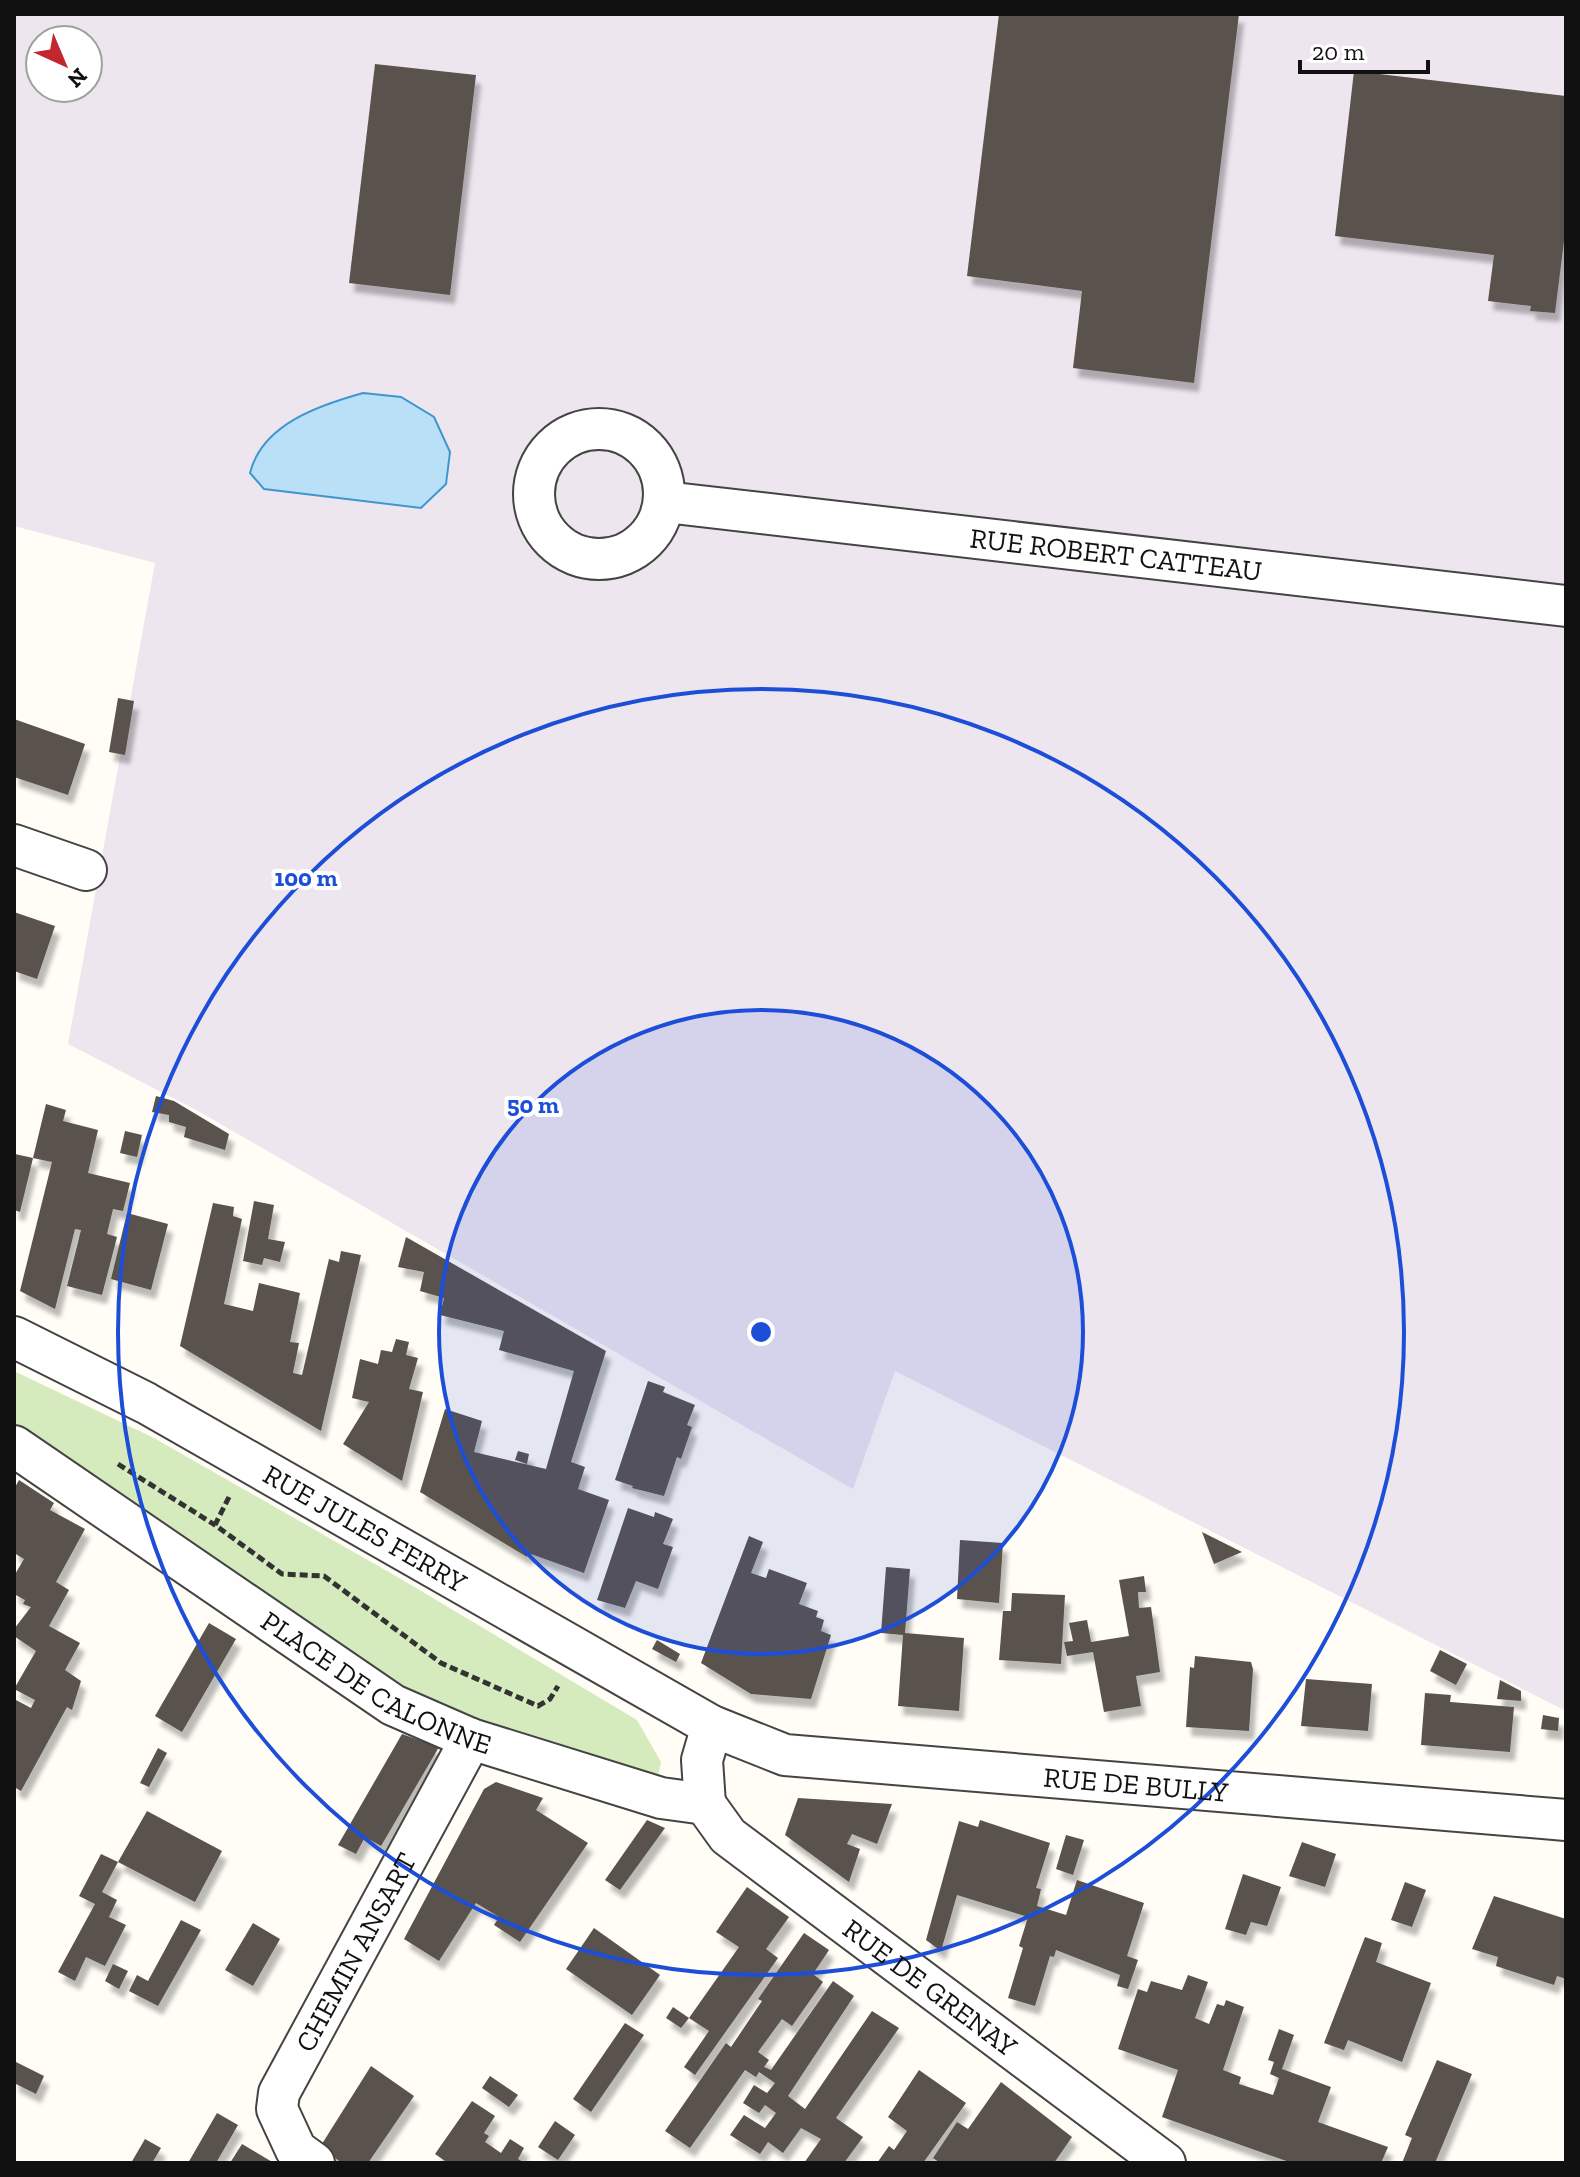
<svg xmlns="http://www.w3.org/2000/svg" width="1580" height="2177" viewBox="0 0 1580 2177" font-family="'Zilla Slab',serif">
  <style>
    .industrial { fill: #eee6ef; fill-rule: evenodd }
    .green { fill: #d5ebbd }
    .water { fill: #b9e0f7; stroke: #3f96cf; stroke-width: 2 }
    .building { fill: #5a524d; filter: url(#shadow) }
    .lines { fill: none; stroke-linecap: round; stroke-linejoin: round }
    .minor-casing { stroke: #444; stroke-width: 44 }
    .path { stroke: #333; stroke-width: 5; stroke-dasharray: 8 4; stroke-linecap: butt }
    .minor { stroke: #fff; stroke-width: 40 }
    .ring { fill: none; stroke: #1d4ed8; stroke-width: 4 }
    .labels { text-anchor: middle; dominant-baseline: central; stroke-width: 8; stroke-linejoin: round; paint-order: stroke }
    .street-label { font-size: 28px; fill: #111; stroke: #fff }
    .centre { fill: #1d4ed8; stroke: #fff; stroke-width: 4 }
    .ring-label { font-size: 24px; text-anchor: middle; font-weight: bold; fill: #1d4ed8; stroke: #fff; stroke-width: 8; stroke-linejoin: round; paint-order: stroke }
  </style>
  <defs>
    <filter id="shadow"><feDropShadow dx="5" dy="9" stdDeviation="2" flood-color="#0004"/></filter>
  </defs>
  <rect width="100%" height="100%" fill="#fffdf5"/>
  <path class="industrial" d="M14 14H1566V1711L895 1371 853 1489 198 1111 68 1044 155 563 14 526ZM40 40H88V88H40Z"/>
  <path class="green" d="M14 1371 154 1438 401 1579 637 1720 661 1762 656 1786 400 1696 14 1434Z"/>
  <path class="water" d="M363 393 401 397 434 417 450 452 446 484 421 508 264 489 250 473C262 424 320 405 363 393Z"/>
  <g class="building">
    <path d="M999 14H1239L1194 383 1073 368 1082 291 967 276Z"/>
    <path d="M375 64 476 75 450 295 349 283Z"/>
    <path d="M1354 71 1566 96V225L1555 313 1530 311 1531 306 1488 301 1494 255 1335 236Z"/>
    <path d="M118 698 134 701 125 755 109 752Z"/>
    <path d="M14 719 85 744 68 795 14 777Z"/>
    <path d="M14 912 55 926 37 979 14 971Z"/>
    <path d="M156 1096 174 1101 229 1134 225 1150 184 1137 186 1127 169 1122V1115L152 1112Z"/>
    <path d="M46 1104 66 1110 63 1121 98 1130 88 1173 130 1183 123 1211 113 1209 107 1234 117 1237 102 1295 67 1286 81 1230 75 1229 55 1309 20 1291 52 1162 33 1158Z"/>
    <path d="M125 1131 142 1135 137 1157 120 1153Z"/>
    <path d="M15 1154 33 1158 20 1212 14 1210Z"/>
    <path d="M254 1201 274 1205 268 1239 285 1242 280 1262 264 1258 262 1265 243 1261Z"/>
    <path d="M213 1203 234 1207 233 1216 242 1219 224 1304 253 1311 259 1283 300 1293 290 1342 299 1343 293 1373 302 1375 329 1259 339 1262 341 1251 361 1255 321 1431 180 1346Z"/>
    <path d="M127 1213 168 1224 151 1290 111 1279Z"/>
    <path d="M406 1237 606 1351 571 1462 585 1467 578 1489 609 1500 584 1573 528 1553 527 1557 420 1492 445 1409 482 1421 474 1452 546 1469 574 1371 499 1350 504 1331 440 1315 444 1298 420 1291 424 1272 398 1267Z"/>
    <path d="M396 1339 409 1342 406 1355 418 1358 409 1389 423 1392 402 1481 343 1444 369 1402 352 1398 360 1359 378 1364 381 1350 392 1352Z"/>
    <path d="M648 1381 665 1387 663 1392 695 1405 687 1425 692 1427 681 1459 677 1457 664 1496 632 1488 633 1486 615 1480Z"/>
    <path d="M518 1451 529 1454 527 1464 515 1460Z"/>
    <path d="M19 1480 54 1503 50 1510 85 1529 56 1582 69 1590 49 1626 80 1643 65 1670 81 1681 72 1710 67 1707 21 1791 14 1787V1703L16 1700 31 1708 35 1700 14 1689 36 1651 14 1636V1629L31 1607 23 1604 25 1600 14 1594V1576L24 1559 14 1553V1489Z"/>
    <path d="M628 1508 654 1517 655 1512 673 1519 663 1544 673 1547 658 1589 636 1581 625 1608 597 1600Z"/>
    <path d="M1202 1532 1242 1552 1214 1564Z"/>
    <path d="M749 1536 763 1542 751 1573 766 1578 769 1569 807 1583 799 1604 818 1611 816 1617 824 1620 821 1631 831 1635 811 1699 751 1694 701 1663Z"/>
    <path d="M960 1540 1003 1543 999 1603 957 1599Z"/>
    <path d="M886 1567 910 1569 905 1633 964 1638 959 1711 898 1706 903 1635 881 1633Z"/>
    <path d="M1144 1576 1146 1592H1138L1139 1608 1151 1607 1160 1672 1136 1676 1141 1706 1104 1712 1093 1652 1067 1656 1064 1642 1073 1641 1069 1623 1087 1620 1091 1642 1129 1636 1119 1580Z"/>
    <path d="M1012 1593 1065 1595 1061 1664 999 1660 1003 1611H1011Z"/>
    <path d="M209 1623 236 1639 182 1732 155 1716Z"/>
    <path d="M657 1640 680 1654 676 1662 652 1649Z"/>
    <path d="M1440 1650 1467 1664 1456 1685 1430 1671Z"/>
    <path d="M1195 1656 1251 1662 1253 1669 1249 1731 1186 1727 1190 1667 1194 1668Z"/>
    <path d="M1306 1679 1372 1684 1368 1731 1301 1726Z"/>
    <path d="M1500 1680 1521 1691V1701L1497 1699Z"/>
    <path d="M1425 1693 1451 1695 1450 1702 1514 1707 1510 1752 1421 1745Z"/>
    <path d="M1543 1715 1559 1718 1558 1731 1541 1729Z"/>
    <path d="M402 1734 439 1747 381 1846 365 1837 356 1854 338 1845Z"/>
    <path d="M158 1748 167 1753 149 1787 140 1783Z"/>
    <path d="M496 1782 543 1798 536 1810 588 1843 520 1942 494 1925 499 1917 476 1903 439 1961 404 1939 484 1789Z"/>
    <path d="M798 1798 892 1804 877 1844 852 1834 847 1844 860 1849 849 1882 785 1835Z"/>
    <path d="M147 1811 222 1851 195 1902 118 1862Z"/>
    <path d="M647 1820 665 1828 620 1890 605 1880Z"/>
    <path d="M980 1820 1050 1843 1036 1888 1041 1889 1037 1906 1066 1915 1077 1880 1144 1903 1127 1956 1138 1960 1128 1989 1117 1986 1120 1975 1056 1950 1054 1957 1050 1956 1035 2006 1008 1998 1023 1948 1019 1946 1028 1917 957 1895 941 1951 926 1940 959 1821 978 1827Z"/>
    <path d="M1066 1835 1084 1840 1073 1875 1056 1869Z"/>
    <path d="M1302 1842 1336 1854 1325 1887 1289 1876Z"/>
    <path d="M101 1854 118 1862 102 1892 117 1900 109 1917 126 1925 105 1966 86 1957 75 1981 58 1972 95 1904 79 1896Z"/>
    <path d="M1243 1874 1281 1887 1267 1926 1251 1922 1246 1935 1225 1929Z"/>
    <path d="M1405 1882 1426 1890 1412 1927 1391 1920Z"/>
    <path d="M747 1887 789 1917 766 1949 778 1958 695 2075 684 2067 709 2031 689 2018 739 1947 716 1932Z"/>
    <path d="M1494 1896 1566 1919V1979L1557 1976 1554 1985 1496 1966 1498 1957 1472 1949Z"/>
    <path d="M181 1920 201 1930 158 2006 129 1991 137 1975 148 1981Z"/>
    <path d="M253 1923 280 1939 253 1986 225 1970Z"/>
    <path d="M594 1928 660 1975 632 2015 566 1969Z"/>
    <path d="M804 1933 829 1950 813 1974 823 1982 792 2026 782 2019 758 2052 769 2060 764 2067 771 2070 833 1981 854 1996 788 2096 805 2109 872 2011 899 2028 836 2118 863 2137 844 2163H804L821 2139 801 2128 783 2153 768 2142 760 2154 730 2135 744 2115 765 2128 776 2113 765 2105 759 2113 743 2103 754 2085 767 2093 775 2083 759 2072 756 2077 745 2070 690 2148 665 2131 726 2043 731 2047 762 2001 758 1999Z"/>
    <path d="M1365 1937 1382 1943 1376 1962 1431 1983 1402 2062 1348 2040 1344 2050 1324 2043Z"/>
    <path d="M113 1964 128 1971 119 1989 105 1981Z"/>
    <path d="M1188 1975 1208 1982 1195 2018 1209 2024 1217 2004 1224 2006 1226 2000 1244 2007 1223 2070 1241 2077 1239 2084 1273 2095 1279 2078 1270 2074 1274 2062 1268 2060 1279 2029 1294 2035 1282 2069 1331 2087 1318 2122 1388 2147 1381 2163H1292L1162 2117 1178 2070 1118 2049 1138 1989 1147 1992 1151 1981 1182 1990Z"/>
    <path d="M673 2007 689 2018 681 2028 666 2018Z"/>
    <path d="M625 2023 644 2035 591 2112 573 2099Z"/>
    <path d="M1437 2060 1472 2074 1435 2163H1402L1412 2138 1405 2135Z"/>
    <path d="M14 2061 44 2076 36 2094 14 2083Z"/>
    <path d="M371 2066 414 2096 368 2163H342L320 2147Z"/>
    <path d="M919 2070 966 2103 923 2163H877L889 2146 894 2150 907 2131 888 2117Z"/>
    <path d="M490 2076 518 2095 509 2107 482 2088Z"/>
    <path d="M1001 2082 1072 2137 1054 2163H940L933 2158 957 2122 968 2129Z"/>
    <path d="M472 2101 495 2116 484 2133 489 2136 485 2142 501 2153 510 2139 524 2148 518 2159 525 2163H448L435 2154Z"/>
    <path d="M217 2113 238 2125 216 2163H188Z"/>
    <path d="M555 2121 575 2135 558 2160 538 2147Z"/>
    <path d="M145 2139 161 2148 152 2163H131Z"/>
    <path d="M242 2144 274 2163H230Z"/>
  </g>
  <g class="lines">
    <defs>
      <g id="minor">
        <circle cx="599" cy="494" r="65"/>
        <path id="s1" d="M665 502 1566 606"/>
        <path d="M14 845 86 870"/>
        <path id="s2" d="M14 1337 146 1403 712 1726 785 1755 1566 1820"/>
        <path id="s3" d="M14 1446 393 1705 471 1739 661 1798 705 1804"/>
        <path id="s4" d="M705 1804 728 1836 1165 2163"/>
        <path d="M705 1804 702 1760 712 1726"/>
        <path id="s5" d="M314 2163 296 2150 277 2109 279 2093 471 1739"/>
      </g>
    </defs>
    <use href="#minor" class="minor-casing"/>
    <g class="path">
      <path d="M118 1464 215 1525"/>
      <path d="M229 1497 215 1525 282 1574 324 1576 441 1663 538 1706 550 1699 558 1686"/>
    </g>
    <use href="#minor" class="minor"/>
  </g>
  <circle cx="761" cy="1332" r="322" fill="#1d4ed8" fill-opacity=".12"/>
  <g class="ring">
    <circle cx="761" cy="1332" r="322"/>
    <circle cx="761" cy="1332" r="643"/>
  </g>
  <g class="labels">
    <g class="street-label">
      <text stroke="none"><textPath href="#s1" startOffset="454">RUE ROBERT CATTEAU</textPath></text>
      <text stroke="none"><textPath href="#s2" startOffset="400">RUE JULES FERRY</textPath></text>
      <text stroke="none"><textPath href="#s3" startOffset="434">PLACE DE CALONNE</textPath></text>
      <text stroke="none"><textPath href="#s2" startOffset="1230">RUE DE BULLY</textPath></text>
      <text stroke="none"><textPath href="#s5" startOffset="244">CHEMIN ANSART</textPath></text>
      <text stroke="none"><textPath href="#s4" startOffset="292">RUE DE GRENAY</textPath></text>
    </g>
  </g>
  <circle cx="761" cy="1332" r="12" class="centre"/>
  <g class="ring-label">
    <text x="306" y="886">100 m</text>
    <text x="533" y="1113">50 m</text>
  </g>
  <rect width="1580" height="2177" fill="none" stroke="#111111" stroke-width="32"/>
  <g transform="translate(64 64) rotate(136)"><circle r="38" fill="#ffffff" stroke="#a0a0a0" stroke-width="2"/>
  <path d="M0-6L14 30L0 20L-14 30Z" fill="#c4262e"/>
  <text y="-12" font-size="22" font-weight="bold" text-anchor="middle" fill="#111111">N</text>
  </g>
  <path d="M1300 60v12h128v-12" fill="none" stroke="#111111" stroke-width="4"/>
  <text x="1312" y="60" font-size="24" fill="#111111" stroke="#ffffff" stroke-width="6" paint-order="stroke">20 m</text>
</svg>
